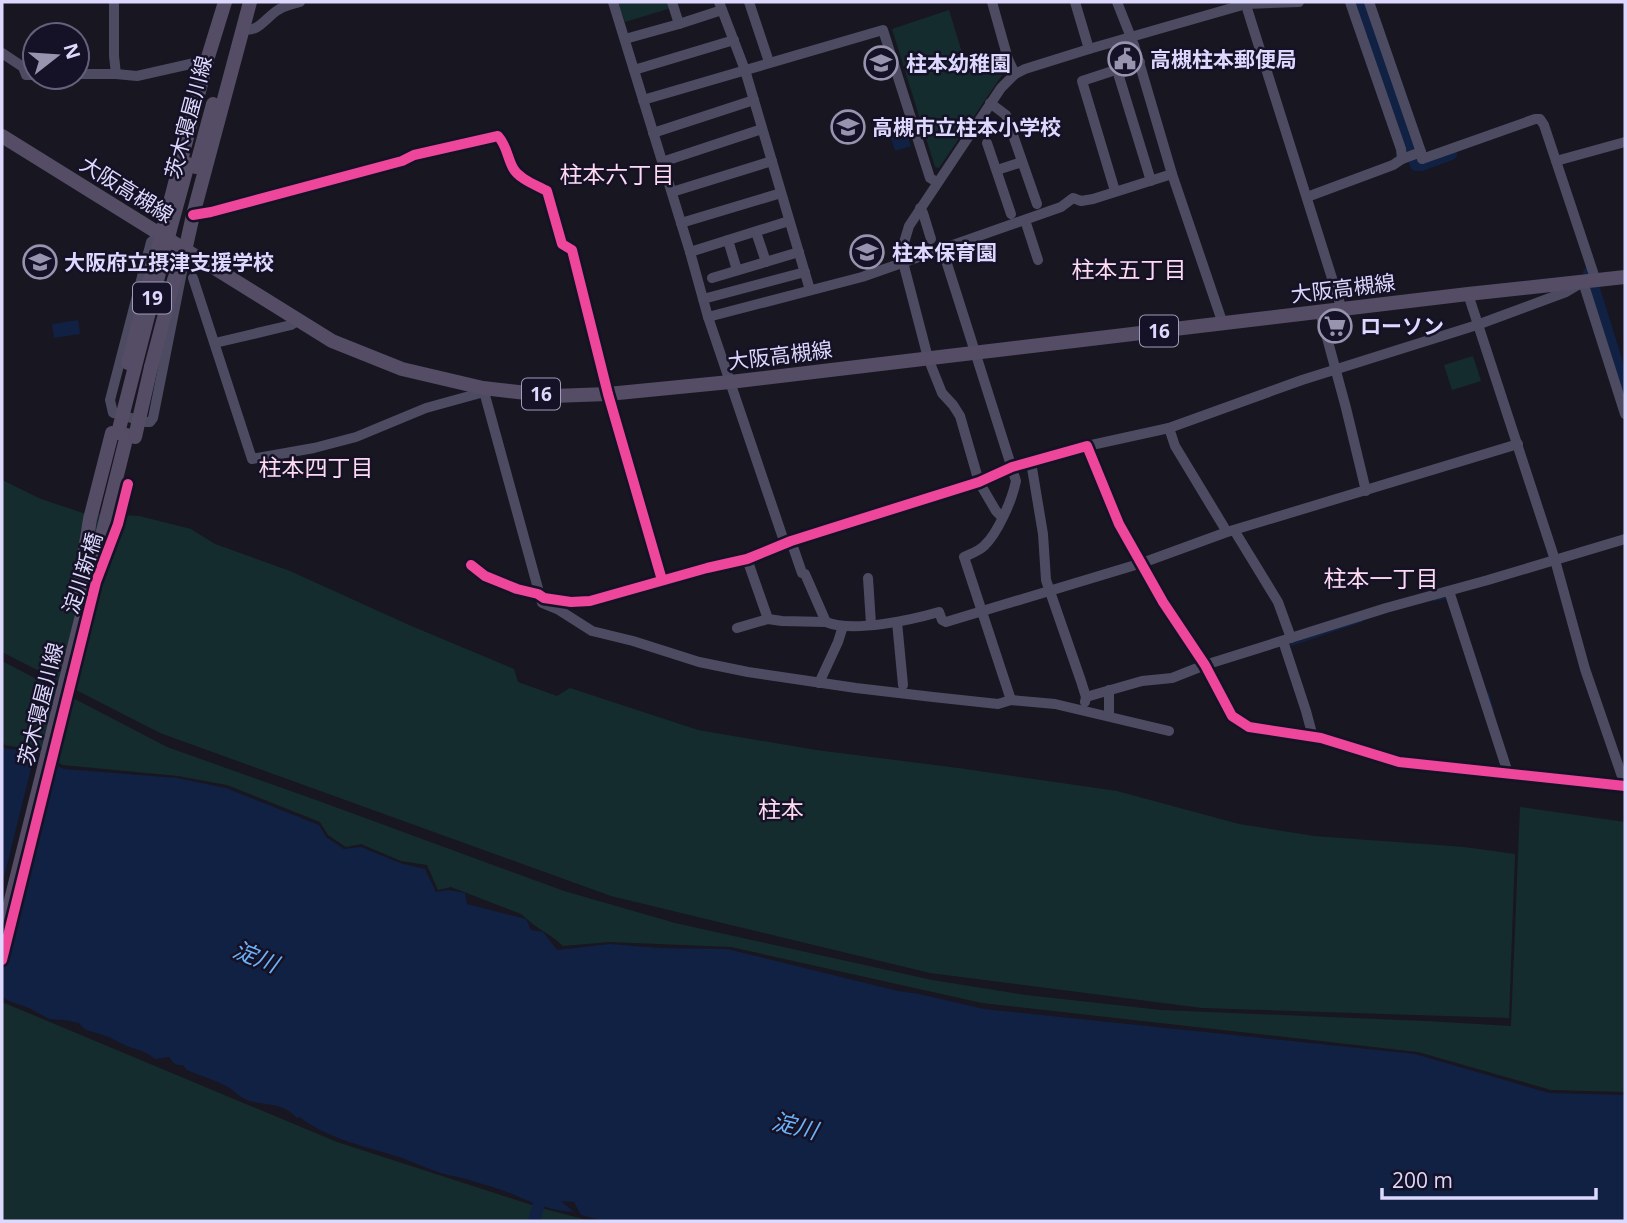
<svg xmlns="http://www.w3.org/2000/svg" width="1627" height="1223" viewBox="0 0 1627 1223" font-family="'Open Sans','Noto Sans JP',sans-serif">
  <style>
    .green { fill: #152c2e }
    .water { fill: #102144 }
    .pier { fill: #181621 }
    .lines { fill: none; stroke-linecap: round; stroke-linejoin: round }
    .stream { stroke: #102144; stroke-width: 2 }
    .river { stroke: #102144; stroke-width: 12 }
    .minor { stroke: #4d4b62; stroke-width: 10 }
    .major { stroke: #554c65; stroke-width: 14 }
    .major-bridge { stroke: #554c65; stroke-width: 14 }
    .cycleway-casing { stroke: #151126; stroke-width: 15 }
    .cycleway { stroke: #ed469a; stroke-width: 10 }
    .labels { text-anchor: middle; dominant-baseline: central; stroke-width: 5; stroke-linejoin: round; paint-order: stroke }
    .shield { fill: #151126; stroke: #a19cbc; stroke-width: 2 }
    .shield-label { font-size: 19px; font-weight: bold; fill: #ddd8fd }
    .poi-label { font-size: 21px; font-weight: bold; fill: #ddd8fd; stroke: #151126; text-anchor: start }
    .street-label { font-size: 21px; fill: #ddd8fd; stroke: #151126 }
    .neighbourhood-label { font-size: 23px; fill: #fddaef; stroke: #151126 }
    .water-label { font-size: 23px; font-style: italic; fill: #6bb2f8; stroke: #151126 }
  </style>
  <rect width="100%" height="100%" fill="#181621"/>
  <g class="green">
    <path d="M618 2H669L671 8 625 22Z"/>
    <path d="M949 10 967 69 997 60 1002 75 939 168 935 167 892 29Z"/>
    <path d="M1473 356 1481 381 1452 390 1444 365Z"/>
    <path d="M2 480 41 499 83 513 139 516 191 529 215 544 290 571 409 625 514 669 518 682 557 696 570 688 698 730 816 750 958 768 1117 791 1239 824 1314 836 1464 847 1515 854 1509 1018 1202 1008 930 973 611 896 160 733 2 652Z"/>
    <path d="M2 661 167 747 316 800 564 891 675 923 932 980 1026 995 1161 1010 1425 1021 1511 1026 1520 807 1625 822V1092L1551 1090 1418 1052 982 1003 731 947 610 942 563 946 555 939 534 925 521 914 451 887 438 890 427 865 401 861 361 844 346 847 328 835 320 822 227 785 178 776 63 765 33 750 5 745 2 741Z"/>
    <path d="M2 1002 337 1142 541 1208 591 1221H2Z"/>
  </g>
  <g class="water">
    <path d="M903 120 911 146 895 151 887 125Z"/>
    <path d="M78 320 80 334 54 338 52 324Z"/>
    <path d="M2 746 3 748 25 751 64 769 177 778 226 788 319 825 326 837 344 849 361 847 400 863 425 869 436 892 448 890 465 893 467 904 526 919 531 930 543 932 557 950 610 944 659 948 727 949 898 991 919 994 984 1009 1415 1054 1549 1093 1625 1095V1221H604L581 1215 574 1202 561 1201 574 1212C551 1211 533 1203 512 1194 498 1188 481 1184 466 1179 456 1176 445 1175 435 1171 423 1167 411 1161 399 1157 371 1148 322 1137 300 1117L297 1118C280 1099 260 1108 241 1097 237 1094 233 1090 228 1087 215 1080 201 1076 187 1070L183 1065C176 1066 173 1063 169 1057L155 1059C147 1052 140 1050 129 1047 121 1044 113 1038 103 1035 93 1031 86 1033 79 1023L64 1020 49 1019 29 1008 9 1001 2 997Z"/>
  </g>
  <path class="pier" d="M35 752 53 760 2 967V885Z"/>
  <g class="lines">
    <g class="stream">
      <path d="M1361 2H1363"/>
      <path d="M1434 600 1446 598"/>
      <path d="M1291 645 1362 621"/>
      <path d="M1488 693 1493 711"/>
    </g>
    <g class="river">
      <path d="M1361 2 1416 165H1421L1451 154"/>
      <path d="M1589 273 1625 388"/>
      <path d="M534 1221 543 1189"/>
    </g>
    <g class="minor">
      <path d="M114 2V56L116 74"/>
      <path d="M613 2 690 252 708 317 785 544"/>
      <path d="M672 2 679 24"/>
      <path d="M719 2 745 70 810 290"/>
      <path d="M749 2 769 62"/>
      <path d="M992 2 1008 59 1015 74"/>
      <path d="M1075 2 1089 49"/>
      <path d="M1117 2 1134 45 1172 174 1223 324"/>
      <path d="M1245 2 1342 310"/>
      <path d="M1350 2 1401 149 1402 159"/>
      <path d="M1369 2 1421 152"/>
      <path d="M243 29C259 33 266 17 278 10 284 6 292 4 300 2"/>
      <path d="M625 39 679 24 722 10"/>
      <path d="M2 53 23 67 26 75H35"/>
      <path d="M634 70 734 40"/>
      <path d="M1117 70 1151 181"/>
      <path d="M77 74H116L137 76 199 62 208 57"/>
      <path d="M643 100 883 30 930 178 937 182"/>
      <path d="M990 103 1006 115 1037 204"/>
      <path d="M653 133 754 100"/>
      <path d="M987 143 1011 214"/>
      <path d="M1556 161 1625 142"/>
      <path d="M662 162 762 129"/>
      <path d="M997 170 1022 162"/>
      <path d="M1115 191 1082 81 1140 62"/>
      <path d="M672 192 772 161"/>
      <path d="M1307 197 1393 165 1402 159 1421 152 1422 159 1535 119H1540L1544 125 1596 281"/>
      <path d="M920 208 923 213 931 239"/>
      <path d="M193 215 211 212 402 161 414 155 498 136C507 146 507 157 513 168 519 179 536 185 547 191L562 244 572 250 608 394 662 580"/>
      <path d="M1025 220 1038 260"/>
      <path d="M681 223 781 193"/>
      <path d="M756 232 766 262"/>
      <path d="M161 234 151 242 110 400 113 413 146 422H150L153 418 183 267"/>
      <path d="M728 240 737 270"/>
      <path d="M942 248 1016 481C1012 500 998 533 984 546 979 551 970 554 964 557L1011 700"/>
      <path d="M690 252 789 221"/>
      <path d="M193 278 252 459 314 448 356 437 426 408 484 392"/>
      <path d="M712 278 799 252"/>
      <path d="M1468 294 1555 560 1585 669 1625 785"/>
      <path d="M703 299 805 272"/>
      <path d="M1320 312 1346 408 1366 491"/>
      <path d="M708 317 862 277 1061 207 1073 198 1081 201 1093 199 1172 174"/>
      <path d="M215 343 291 325 299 320"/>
      <path d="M483 388 542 603 559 610 592 631 633 641 699 662 748 672 856 688 933 697 998 704 1011 700 1055 704 1169 731"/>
      <path d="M1169 428 1175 446 1227 532"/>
      <path d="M1087 446 1169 428 1302 380 1477 325 1566 292 1583 282 1625 414"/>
      <path d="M1031 462 1043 534 1046 580 1081 681 1086 697 1085 702"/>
      <path d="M1002 517 996 511 979 482 960 416 953 405 942 393 928 358 903 262V246L909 226 1001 88 1015 74 1025 69 1089 49 1246 4 1299 2"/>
      <path d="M1234 530 1278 602 1291 638"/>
      <path d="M791 541 802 573 805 574 826 622C853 633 911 620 939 612L942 620 946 622 1142 563 1227 532 1518 444"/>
      <path d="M747 559 768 619"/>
      <path d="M471 565 485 576 517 589 538 594 544 598 571 602 590 601 707 568 747 559 791 541 829 529 979 482 1012 467 1087 446 1119 524 1163 602 1205 665 1232 716 1249 727 1321 738 1399 762 1625 786"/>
      <path d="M868 578 871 624"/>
      <path d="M1449 591 1508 773"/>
      <path d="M897 622 903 685"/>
      <path d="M737 628 768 619 782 621 826 622"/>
      <path d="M1283 641 1306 711 1313 737"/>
      <path d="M819 683 838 642 843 626"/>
      <path d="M1086 697 1142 681 1172 678 1205 665 1386 608 1488 580 1625 539"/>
      <path d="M1109 716V690"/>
    </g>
    <g class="major">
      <path d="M2 136 332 341 402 369 483 388 553 396 608 394 730 382 1468 294 1625 277"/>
      <path d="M196 167 213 104"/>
      <path d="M128 363 208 57 225 2"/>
      <path d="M151 367 174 280 185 251 193 215 250 2"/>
      <path d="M77 601 90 519 112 433"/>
      <path d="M2 936 127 435"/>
    </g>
    <g class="major-bridge">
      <path d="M118 433 171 226 188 164"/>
      <path d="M135 437 151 367"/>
    </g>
    <defs>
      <g id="cycleway">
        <path d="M193 215 211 212 402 161 414 155 498 136C507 146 507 157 513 168 519 179 536 185 547 191L562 244 572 250 608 394 662 580"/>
        <path d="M471 565 485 576 517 589 538 594 544 598 571 602 590 601 707 568 747 559 791 541 829 529 979 482 1012 467 1087 446 1119 524 1163 602 1205 665 1232 716 1249 727 1321 738 1399 762 1625 786"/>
        <path d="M2 960 96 582 118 524 128 484"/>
      </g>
    </defs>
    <use href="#cycleway" class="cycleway-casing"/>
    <use href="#cycleway" class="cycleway"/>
  </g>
  <defs>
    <symbol id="civic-ring" viewBox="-11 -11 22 22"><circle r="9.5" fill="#151126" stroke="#9894b0" stroke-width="1.5"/><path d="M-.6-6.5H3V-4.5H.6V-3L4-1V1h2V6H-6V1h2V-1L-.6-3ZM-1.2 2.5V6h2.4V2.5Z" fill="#9894b0"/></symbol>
    <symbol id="school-ring" viewBox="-11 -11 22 22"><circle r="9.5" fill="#151126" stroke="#9894b0" stroke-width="1.5"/><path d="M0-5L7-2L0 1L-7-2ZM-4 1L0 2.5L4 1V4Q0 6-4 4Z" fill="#9894b0"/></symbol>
    <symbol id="supermarket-ring" viewBox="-11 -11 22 22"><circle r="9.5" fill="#151126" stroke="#9894b0" stroke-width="1.5"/><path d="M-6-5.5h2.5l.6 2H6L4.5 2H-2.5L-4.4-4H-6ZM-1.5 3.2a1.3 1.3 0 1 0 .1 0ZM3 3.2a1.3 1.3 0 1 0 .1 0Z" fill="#9894b0"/></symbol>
  </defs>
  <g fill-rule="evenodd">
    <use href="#civic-ring" x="1106" y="40" width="38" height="38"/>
    <use href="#school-ring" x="862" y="44" width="38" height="38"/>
    <use href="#school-ring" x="829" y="108" width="38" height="38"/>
    <use href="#school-ring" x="848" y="233" width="38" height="38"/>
    <use href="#school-ring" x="21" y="243" width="38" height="38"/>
    <use href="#supermarket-ring" x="1316" y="307" width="38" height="38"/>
  </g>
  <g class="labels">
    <g class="shield">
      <rect x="133" y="282.5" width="38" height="31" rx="5"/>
      <rect x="1140" y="315.5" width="38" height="31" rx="5"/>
      <rect x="522" y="378.5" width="38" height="31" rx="5"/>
    </g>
    <g class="shield-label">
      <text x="152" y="298">19</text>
      <text x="1159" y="331">16</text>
      <text x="541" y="394">16</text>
    </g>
    <g class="poi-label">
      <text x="1150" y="59">高槻柱本郵便局</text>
      <text x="906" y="63">柱本幼稚園</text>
      <text x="872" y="127">高槻市立柱本小学校</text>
      <text x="892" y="252">柱本保育園</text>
      <text x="64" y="262">大阪府立摂津支援学校</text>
      <text x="1360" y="326">ローソン</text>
    </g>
    <g class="street-label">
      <text transform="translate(188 117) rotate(-75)">茨木寝屋川線</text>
      <text transform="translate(127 189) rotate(32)">大阪高槻線</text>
      <text transform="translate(1343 288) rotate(-7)">大阪高槻線</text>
      <text transform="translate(780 355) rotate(-7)">大阪高槻線</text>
      <text transform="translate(82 573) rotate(-72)">淀川新橋</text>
      <text transform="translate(40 704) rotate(-76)">茨木寝屋川線</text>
    </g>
    <g class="neighbourhood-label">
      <text x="617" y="174">柱本六丁目</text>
      <text x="1129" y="269">柱本五丁目</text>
      <text x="316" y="467">柱本四丁目</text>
      <text x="1381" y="578">柱本一丁目</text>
      <text x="781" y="809">柱本</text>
    </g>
    <g class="water-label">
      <text transform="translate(256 956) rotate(22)">淀川</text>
      <text transform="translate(795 1125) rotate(14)">淀川</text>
    </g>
  </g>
  <rect width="1627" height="1223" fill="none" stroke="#ddd8fd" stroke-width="7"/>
  <g transform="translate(56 56) rotate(73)"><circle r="33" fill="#151126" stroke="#65617c" stroke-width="2"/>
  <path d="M0-5L12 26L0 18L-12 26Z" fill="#9894b0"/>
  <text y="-10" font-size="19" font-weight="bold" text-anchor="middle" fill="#ddd8fd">N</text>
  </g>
  <path d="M1382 1188v10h214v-10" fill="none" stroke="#ddd8fd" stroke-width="3.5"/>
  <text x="1392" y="1188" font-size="21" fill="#ddd8fd" stroke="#151126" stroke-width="5" paint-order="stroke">200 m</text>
</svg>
